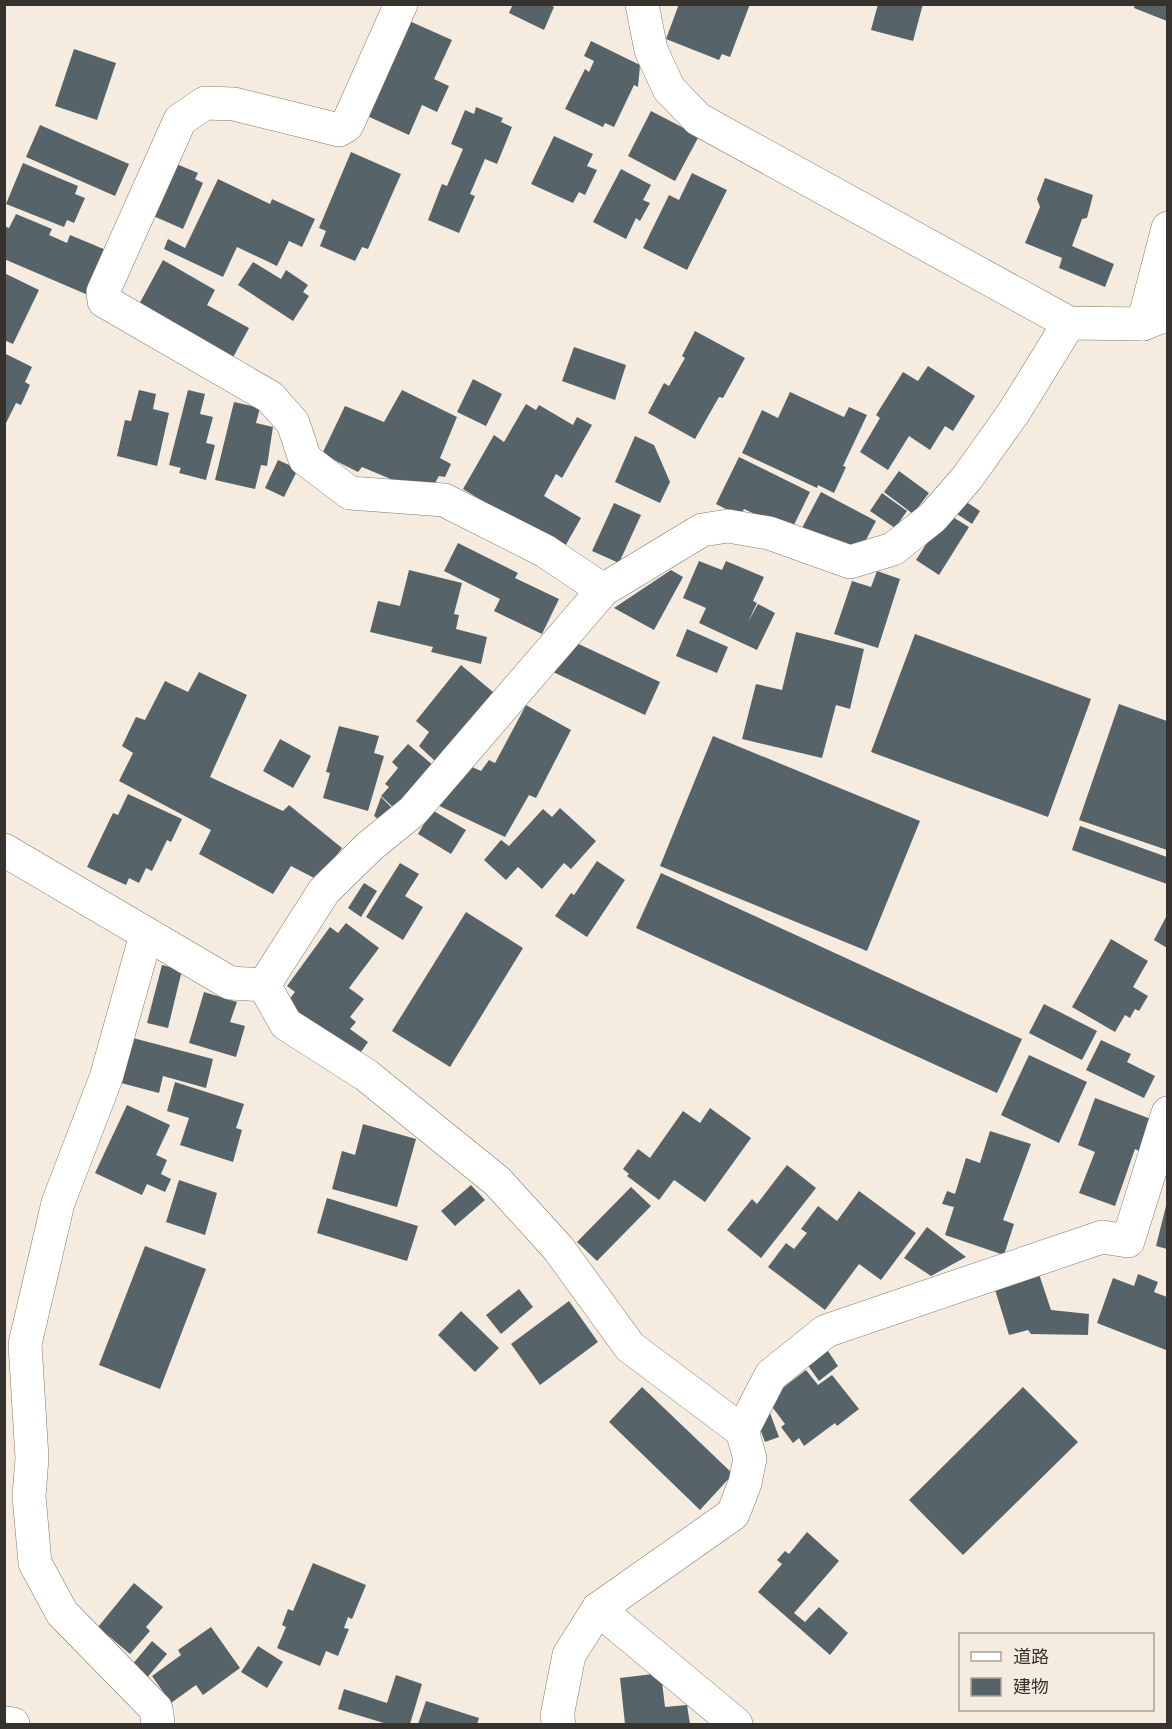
<svg xmlns="http://www.w3.org/2000/svg" width="1172" height="1729" viewBox="0 0 1172 1729" font-family="'PT Sans Narrow','Noto Sans JP',sans-serif">
  <style>
    .building { fill: #56646a }
    .lines { fill: none; stroke-linecap: round; stroke-linejoin: round }
    .minor-casing { stroke: #80786d; stroke-width: 34 }
    .minor { stroke: #fff; stroke-width: 33 }
  </style>
  <rect width="100%" height="100%" fill="#f5ecdf"/>
  <g class="building">
    <path d="M513 4H548L554 7 544 30 509 13Z"/>
    <path d="M679 4H750L730 57 722 54 719 60 666 39Z"/>
    <path d="M878 4H923L913 41 871 30Z"/>
    <path d="M1135 4H1167V21L1134 8Z"/>
    <path d="M407 20 452 40 434 79 449 86 437 112 422 105 409 135 365 115Z"/>
    <path d="M591 41 640 65 638 87 634 85 614 127 605 123 603 127 565 109 585 69 589 72 594 61 584 56Z"/>
    <path d="M74 49 116 63 97 120 55 106Z"/>
    <path d="M476 107 503 118 501 122 512 127 497 164 485 159 470 194 475 196 459 233 428 220 442 184 447 186 463 149 451 144 465 110 474 114Z"/>
    <path d="M651 111 699 136 675 181 628 156Z"/>
    <path d="M40 125 129 164 115 196 26 157Z"/>
    <path d="M554 136 593 154 587 166 597 170 585 195 579 192 573 203 531 184Z"/>
    <path d="M351 152 401 174 368 249 362 247 355 261 320 246 326 231 319 228Z"/>
    <path d="M23 163 78 186 75 194 85 198 74 223 67 220 64 227 6 204Z"/>
    <path d="M174 163 198 173 195 179 203 183 183 229 151 215Z"/>
    <path d="M621 169 651 185 643 200 650 203 640 221 636 218 626 239 593 222Z"/>
    <path d="M692 173 727 190 687 270 643 248 669 195 679 200Z"/>
    <path d="M1045 178 1093 195 1087 218 1082 219 1072 246 1114 264 1105 287 1059 268 1062 258 1025 243 1040 207 1037 199Z"/>
    <path d="M218 179 270 204 272 199 315 219 302 247 289 241 277 266 237 247 223 277 164 249 168 239 185 248Z"/>
    <path d="M16 214 52 229 49 235 67 243 70 235 106 250 88 295 4 259V226L9 228Z"/>
    <path d="M163 260 215 290 207 305 249 328 231 361 137 308Z"/>
    <path d="M253 262 281 279 286 270 308 285 303 292 309 296 293 321 238 285Z"/>
    <path d="M4 273 39 290 13 344 4 340Z"/>
    <path d="M695 331 745 358 723 398 719 397 695 439 648 413 664 383 669 386 685 358 682 356Z"/>
    <path d="M574 347 626 365 615 400 562 381Z"/>
    <path d="M4 353 32 367 25 382 30 385 21 405 16 403 4 427Z"/>
    <path d="M928 366 975 396 953 431 945 426 930 450 909 436 888 470 860 452 880 418 876 415 903 372 918 381Z"/>
    <path d="M473 379 502 394 486 426 457 412Z"/>
    <path d="M139 390 156 394 153 409 169 413 157 466 117 456 125 420 131 421Z"/>
    <path d="M188 390 205 394 200 414 213 417 206 443 215 445 206 480 179 473 181 468 169 465Z"/>
    <path d="M402 390 457 417 440 458 451 464 445 477 439 476 432 488 405 485 362 467 358 472 322 454 345 406 384 422Z"/>
    <path d="M790 392 844 417 849 407 867 415 843 466 846 467 834 493 818 485 817 488 742 453 762 410 778 418Z"/>
    <path d="M234 402 260 408 256 423 273 427 267 466 261 465 255 489 215 480Z"/>
    <path d="M526 404 536 410 539 405 573 425 577 417 592 425 562 478 556 474 544 496 581 518 563 550 463 489 494 435 504 442Z"/>
    <path d="M635 436 654 445 670 482 660 503 615 482Z"/>
    <path d="M739 457 810 492 791 531 744 509 740 516 716 504Z"/>
    <path d="M278 460 298 469 284 497 265 488Z"/>
    <path d="M899 471 929 493 913 514 884 492Z"/>
    <path d="M821 492 876 521 859 553 802 528Z"/>
    <path d="M882 493 907 511 895 528 870 511Z"/>
    <path d="M962 499 980 511 972 524 954 512Z"/>
    <path d="M614 503 641 515 619 563 592 551Z"/>
    <path d="M946 513 969 527 939 575 916 560Z"/>
    <path d="M458 543 518 573 515 578 559 599 542 634 494 611 500 599 444 571Z"/>
    <path d="M699 561 722 570 726 561 764 577 753 601 757 603 748 622 758 604 775 613 757 650 699 623 706 608 683 598Z"/>
    <path d="M409 570 462 583 454 614 459 615 456 629 487 637 481 664 431 652 433 647 370 632 378 601 400 606Z"/>
    <path d="M671 570 683 577 654 630 614 608Z"/>
    <path d="M877 571 900 579 878 648 834 634 852 581 871 587Z"/>
    <path d="M687 629 728 647 717 673 676 656Z"/>
    <path d="M796 632 864 649 850 709 836 705 822 758 742 739 756 684 782 690Z"/>
    <path d="M915 634 1091 699 1048 817 871 752Z"/>
    <path d="M568 639 660 682 645 715 553 672Z"/>
    <path d="M461 665 493 692 436 762 419 746 429 732 416 721Z"/>
    <path d="M199 672 247 695 210 777 283 811 289 805 342 848 318 880 291 866 273 894 199 854 211 830 119 781 133 753 122 746 136 717 145 720 165 681 188 692Z"/>
    <path d="M1119 704 1167 721V850L1079 820Z"/>
    <path d="M526 705 571 730 536 798 529 795 505 837 433 803 465 764 481 771 489 760 495 763Z"/>
    <path d="M339 726 379 736 374 753 384 756 368 811 323 798 330 773 326 772Z"/>
    <path d="M713 736 920 821 867 951 660 866Z"/>
    <path d="M280 739 311 756 293 788 263 771Z"/>
    <path d="M408 744 434 766 396 810 381 796 389 787 385 784 398 768 392 762Z"/>
    <path d="M128 794 182 819 171 842 167 840 152 871 146 868 139 883 129 878 126 885 87 867 113 813 118 815Z"/>
    <path d="M381 797 395 811 384 823 374 816Z"/>
    <path d="M560 808 596 841 571 869 564 863 542 889 518 867 506 880 484 860 501 840 509 846 543 809 552 817Z"/>
    <path d="M432 810 466 830 451 854 418 834Z"/>
    <path d="M1080 826 1167 857V884L1072 850Z"/>
    <path d="M597 861 625 880 587 937 555 916 571 893 574 895Z"/>
    <path d="M400 863 419 874 405 896 423 907 403 940 366 917Z"/>
    <path d="M661 873 1022 1039 997 1093 636 928Z"/>
    <path d="M364 883 377 891 361 917 348 908Z"/>
    <path d="M466 912 523 948 450 1067 392 1031Z"/>
    <path d="M1167 915V948L1154 940Z"/>
    <path d="M346 923 379 948 349 988 364 999 350 1017 356 1022 350 1029 368 1042 356 1059 284 1006 295 992 287 986 330 927 338 933Z"/>
    <path d="M1111 939 1148 961 1133 987 1148 996 1139 1011 1135 1009 1130 1018 1125 1015 1115 1032 1072 1007Z"/>
    <path d="M162 965 182 970 168 1028 147 1023Z"/>
    <path d="M204 992 237 1002 230 1022 245 1026 236 1057 189 1043Z"/>
    <path d="M1044 1004 1097 1031 1082 1060 1029 1033Z"/>
    <path d="M133 1038 213 1059 206 1088 163 1076 159 1093 121 1083Z"/>
    <path d="M1101 1040 1131 1054 1127 1062 1155 1076 1144 1098 1086 1070Z"/>
    <path d="M1029 1055 1087 1082 1059 1143 1001 1115Z"/>
    <path d="M175 1082 244 1104 236 1128 242 1130 233 1162 180 1145 189 1118 167 1111Z"/>
    <path d="M1095 1098 1151 1119 1139 1151 1135 1149 1115 1206 1079 1193 1095 1152 1078 1145Z"/>
    <path d="M127 1105 170 1125 156 1155 167 1160 161 1174 171 1179 165 1192 147 1184 142 1195 95 1173Z"/>
    <path d="M710 1108 751 1138 705 1202 674 1180 659 1200 627 1176 629 1174 623 1169 638 1149 650 1158 683 1111 700 1123Z"/>
    <path d="M363 1124 416 1139 397 1207 332 1189 342 1151 355 1155Z"/>
    <path d="M990 1131 1031 1144 1003 1220 1014 1224 1004 1255 945 1235 954 1207 942 1204 947 1191 955 1194 966 1158 980 1163Z"/>
    <path d="M787 1165 816 1188 761 1258 727 1230 752 1199 757 1204Z"/>
    <path d="M179 1180 217 1193 205 1235 166 1222Z"/>
    <path d="M471 1185 485 1200 455 1226 441 1211Z"/>
    <path d="M631 1187 651 1206 597 1261 577 1242Z"/>
    <path d="M859 1191 916 1233 881 1280 859 1264 825 1310 768 1267 786 1243 794 1249 807 1233 801 1229 818 1206 837 1221Z"/>
    <path d="M327 1198 418 1226 407 1261 317 1233Z"/>
    <path d="M1167 1202V1249L1156 1246Z"/>
    <path d="M927 1227 966 1257 931 1276 904 1258Z"/>
    <path d="M145 1246 206 1269 160 1389 99 1365Z"/>
    <path d="M1036 1265 1051 1310 1089 1314 1088 1335 1031 1334 1028 1330 1009 1335 992 1280Z"/>
    <path d="M1138 1274 1158 1282 1154 1292 1167 1297 1166 1350 1097 1323 1113 1278 1134 1286Z"/>
    <path d="M519 1289 533 1307 501 1334 486 1315Z"/>
    <path d="M569 1301 598 1342 540 1385 511 1344Z"/>
    <path d="M461 1311 499 1348 475 1372 438 1335Z"/>
    <path d="M824 1345 838 1366 819 1381 804 1360Z"/>
    <path d="M806 1370 818 1385 832 1375 859 1409 837 1426 835 1423 804 1446 799 1438 793 1443 781 1427 785 1424 767 1400Z"/>
    <path d="M642 1387 733 1474 700 1510 609 1422Z"/>
    <path d="M1023 1387 1078 1442 963 1555 909 1500Z"/>
    <path d="M770 1413 779 1437 765 1442 756 1418Z"/>
    <path d="M807 1532 839 1561 794 1613 805 1622 819 1607 848 1633 830 1655 758 1592 782 1564 777 1560 785 1551 789 1554Z"/>
    <path d="M313 1563 366 1585 352 1619 348 1617 344 1628 349 1629 338 1656 326 1651 320 1666 277 1648 286 1627 282 1625 288 1609 293 1611Z"/>
    <path d="M134 1583 163 1607 146 1627 150 1631 130 1654 98 1627Z"/>
    <path d="M211 1627 240 1668 203 1695 196 1685 171 1703 152 1676 181 1655 178 1650Z"/>
    <path d="M152 1641 167 1654 146 1679 131 1666Z"/>
    <path d="M258 1646 283 1662 267 1688 241 1672Z"/>
    <path d="M661 1673 665 1707 687 1705 690 1724H625L620 1678Z"/>
    <path d="M396 1675 422 1684 410 1724H387L338 1709 344 1689 387 1703Z"/>
    <path d="M426 1701 479 1718 477 1724H418Z"/>
  </g>
  <g class="lines">
    <defs>
      <g id="minor">
        <path d="M401 4 347 125 339 130 234 104 205 103 180 120 103 292 104 301 270 397 293 423 305 459 350 493 444 500 545 551 603 590"/>
        <path d="M642 4 651 50 669 89 698 119 1069 323 1143 324 1168 314"/>
        <path d="M1143 324 1168 228"/>
        <path d="M4 850 230 983 264 985"/>
        <path d="M146 935 106 1078 58 1203 25 1344 32 1458 29 1496 35 1563 62 1613 156 1709 158 1724"/>
        <path d="M264 985 324 891 370 846 413 811 603 590 702 530 728 526 769 533 850 562 893 549 933 517 967 478 1014 412 1069 323"/>
        <path d="M264 985 286 1024 366 1075 497 1181 558 1248 630 1347 742 1431 750 1458 745 1483 733 1514 598 1609 569 1655 557 1716 559 1724"/>
        <path d="M742 1431 771 1375 826 1331 1102 1237 1128 1241 1168 1113"/>
        <path d="M598 1609 736 1724"/>
        <path d="M4 1723 13 1724"/>
      </g>
    </defs>
    <use href="#minor" class="minor-casing"/>
    <use href="#minor" class="minor"/>
  </g>
  <rect width="1172" height="1729" fill="none" stroke="#36322d" stroke-width="12"/>
  <rect x="959" y="1633" width="195" height="78" fill="#f5ecdf" stroke="#a9a298" stroke-width="1.5"/>
  <rect x="971" y="1652" width="30" height="9" fill="#ffffff" stroke="#a9a298" stroke-width="1.5"/>
  <text x="1013" y="1663" font-size="18" fill="#36322d">道路</text>
  <rect x="971" y="1678" width="30" height="18" fill="#56646a" stroke="#a9a298" stroke-width="1.5"/>
  <text x="1013" y="1693" font-size="18" fill="#36322d">建物</text>
</svg>
